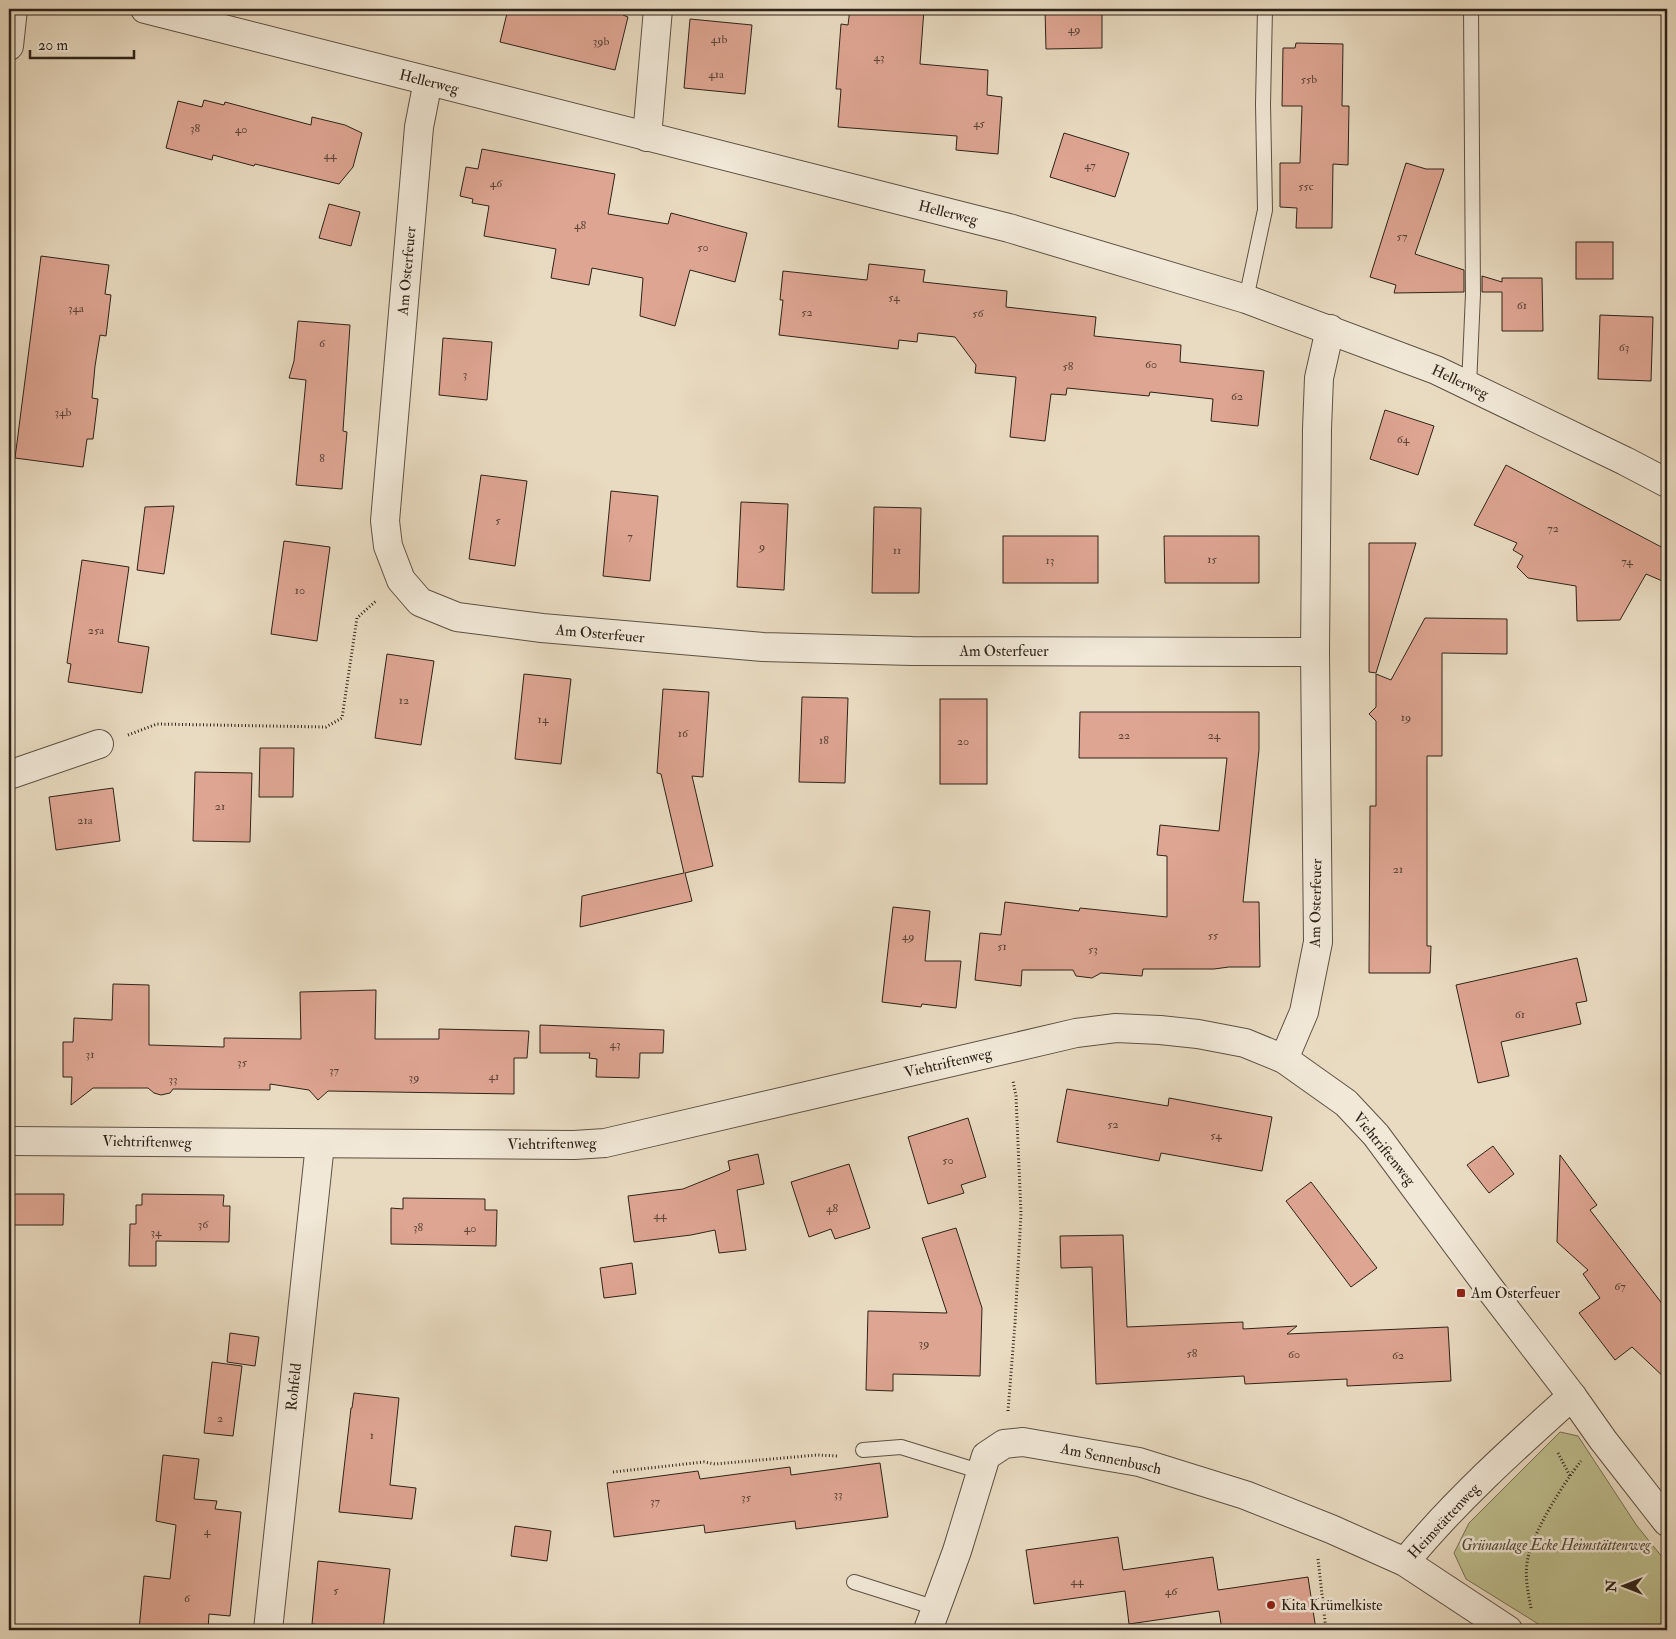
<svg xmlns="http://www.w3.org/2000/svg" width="1676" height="1639" viewBox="0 0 1676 1639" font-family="'IM FELL Double Pica',serif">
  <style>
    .green { fill: #bebe8e; stroke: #767054 }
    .building { fill: #dea592; stroke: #2e2319 }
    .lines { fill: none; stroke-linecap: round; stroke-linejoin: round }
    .service-casing { stroke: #5d5143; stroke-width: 16 }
    .minor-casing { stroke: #5d5143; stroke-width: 30 }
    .path { stroke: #2e2319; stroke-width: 3; stroke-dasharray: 1 2.5; stroke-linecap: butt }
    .service { stroke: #f1e8d7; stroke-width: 14 }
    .minor { stroke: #f1e8d7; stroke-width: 28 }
    .poi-dot { fill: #8f2418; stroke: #f1e8d7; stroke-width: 2 }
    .labels { text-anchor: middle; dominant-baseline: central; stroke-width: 5; stroke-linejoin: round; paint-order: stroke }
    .number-label { font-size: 12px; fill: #5a4437 }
    .street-label { font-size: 15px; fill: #2e2319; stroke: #f1e8d7 }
    .poi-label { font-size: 15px; fill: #2e2319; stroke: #f1e8d7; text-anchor: start }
    .park-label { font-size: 15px; font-style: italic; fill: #524a36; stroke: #f1e8d7 }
  </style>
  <rect width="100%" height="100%" fill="#e9dbc1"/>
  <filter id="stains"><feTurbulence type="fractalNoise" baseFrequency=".004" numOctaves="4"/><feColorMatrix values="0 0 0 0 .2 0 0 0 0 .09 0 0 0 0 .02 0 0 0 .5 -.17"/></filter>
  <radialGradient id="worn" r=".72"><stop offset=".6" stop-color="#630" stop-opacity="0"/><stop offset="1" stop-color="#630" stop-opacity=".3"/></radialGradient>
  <path class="green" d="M1560 1432 1578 1436 1637 1526 1667 1563V1630H1548L1466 1579 1454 1553 1469 1523Z"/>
  <g class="building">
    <path d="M508 9H625L623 15 628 17 615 70 500 42Z"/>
    <path d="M850 9H924L920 64 988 70 987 95 1002 97 998 154 956 150 957 136 838 127 841 89H836L841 24 848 25Z"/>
    <path d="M1045 9H1102V48L1046 49Z"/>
    <path d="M690 19 752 25 745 94 684 88Z"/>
    <path d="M1296 43 1343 44 1342 106H1349L1348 165 1333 164 1332 228H1296L1297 208 1280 207V163H1300L1302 106H1282L1283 48H1295Z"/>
    <path d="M204 100 224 105 225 102 311 125 312 117 345 125 362 133 353 167 339 184 255 164 254 166 213 155 212 160 166 148 178 101 202 107Z"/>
    <path d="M1064 133 1129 153 1115 197 1050 177Z"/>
    <path d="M482 149 615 174 608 214 668 224 671 213 747 233 735 282 690 270 675 326 640 316 643 278 592 268 589 285 551 278 556 249 484 236 489 206 472 203 473 199 460 196 466 167 478 169Z"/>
    <path d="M1406 163 1426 169H1444L1415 254 1464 270V292L1394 293 1396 285 1370 277Z"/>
    <path d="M329 204 360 212 351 246 319 238Z"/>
    <rect x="1576" y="242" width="37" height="37"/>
    <path d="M41 256 109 265 105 294 111 295 106 336 100 335 95 366 92 398 98 399 93 439H87L83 467 15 458Z"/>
    <path d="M869 264 925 270 923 282 1007 291 1006 307 1096 317 1094 336 1181 345 1180 362 1264 371 1258 426 1211 421 1213 399 1150 392 1149 396 1067 388 1066 395 1051 394 1045 441 1010 437 1016 377 975 373 976 365 955 337 918 333 917 342 899 340 898 349 779 335 783 300H780L783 271 867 280Z"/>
    <path d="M1482 276 1502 282V278H1542L1543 331H1502V292H1482Z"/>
    <path d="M1600 315 1653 317 1651 381 1598 379Z"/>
    <path d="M298 321 350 325 343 431 347 432 342 489 296 485 306 380 289 378 294 361Z"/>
    <path d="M443 338 492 342 487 400 439 395Z"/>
    <path d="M1385 410 1434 426 1418 475 1370 459Z"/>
    <path d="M1506 465 1667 550V583L1646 574 1620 620 1577 621 1576 586 1528 578 1517 567 1523 556 1513 550 1517 543 1474 525Z"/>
    <path d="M481 475 527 481 515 566 469 559Z"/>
    <path d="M611 491 658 496 650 581 603 576Z"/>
    <path d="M741 502 788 504 784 590 737 587Z"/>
    <path d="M174 506 164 574 137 570 145 507Z"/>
    <path d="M874 507 921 508 919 593H872Z"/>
    <rect x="1003" y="536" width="95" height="47"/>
    <path d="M1164 536H1259V583H1165Z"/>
    <path d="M284 541 330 547 317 641 271 634Z"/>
    <path d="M1369 543H1416L1376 673 1369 672Z"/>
    <path d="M82 560 129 567 118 642 149 647 142 693 68 682 71 664 67 663Z"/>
    <path d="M1425 618 1507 619V654L1442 653V756H1427V946H1431L1430 973H1369L1370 806H1376V721L1369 714 1376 707V674L1391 680Z"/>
    <path d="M387 654 434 661 421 745 375 738Z"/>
    <path d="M524 674 571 679 561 764 515 759Z"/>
    <path d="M663 689 709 692 703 777 692 776 713 866 685 873 692 901 580 927 582 896 684 873 661 774 657 773Z"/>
    <path d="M802 697 848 698 845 783 799 782Z"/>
    <rect x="940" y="699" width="47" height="85"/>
    <path d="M1080 712H1259V750L1243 902H1259L1260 967H1229L1214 969H1143L1142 976 1101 973 1092 978 1076 976 1073 970H1022L1021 986 975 980 980 933 1001 935 1005 902 1079 911 1080 908 1167 917V856L1157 855 1160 825 1219 831 1227 758H1079Z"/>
    <path d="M260 748H294L293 797H259Z"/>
    <path d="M195 772 252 773 250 842 193 841Z"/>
    <path d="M113 788 120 841 56 850 49 797Z"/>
    <path d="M893 907 930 911 925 961H961L956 1008 922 1004 921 1007 882 1002Z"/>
    <path d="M1577 958 1587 1001 1576 1003 1581 1024 1501 1042 1509 1076 1478 1083 1456 985Z"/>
    <path d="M113 984 149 985V1045L224 1047V1038L301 1039 300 992 376 990 375 1039H439V1029L529 1031 527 1058H514V1094L328 1091 318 1100 309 1090 270 1084V1090L173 1089 170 1093 161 1095 154 1093 148 1088H93L71 1105 72 1077H63V1042H73L74 1018 112 1020Z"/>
    <path d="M540 1025 664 1030 663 1053H640L639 1078 596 1077 597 1059 589 1058 590 1053H540Z"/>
    <path d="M1067 1089 1168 1106 1169 1098 1272 1117 1262 1171 1161 1153 1159 1161 1057 1142Z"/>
    <path d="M968 1118 986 1177 961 1185 964 1193 928 1204 908 1137Z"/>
    <path d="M1493 1146 1514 1174 1489 1193 1467 1165Z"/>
    <path d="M758 1154 764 1184 737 1190 746 1250 719 1253 715 1230 691 1235 634 1242 628 1196 683 1189 730 1170 728 1161Z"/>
    <path d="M1560 1155 1597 1205 1590 1210 1667 1310V1380L1632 1347 1615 1360 1579 1313 1600 1298 1583 1274 1588 1270 1557 1242Z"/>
    <path d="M849 1164 870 1228 835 1239 831 1229 809 1237 791 1182Z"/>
    <path d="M1311 1182 1377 1268 1351 1287 1286 1201Z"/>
    <path d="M9 1194H64L63 1225H9Z"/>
    <path d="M142 1194 224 1195 223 1206H230L229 1242 156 1241V1266H129L130 1224H136V1205H142Z"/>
    <path d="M403 1198 485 1199V1210H497L496 1246 391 1244V1208L403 1209Z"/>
    <path d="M956 1228 982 1308 980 1376 893 1374V1391L866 1390 868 1311 947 1313 922 1238Z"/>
    <path d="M1123 1235 1127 1327 1243 1322V1329L1297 1326 1287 1334 1448 1327 1451 1381 1347 1386V1379L1245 1384 1244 1376 1096 1384 1092 1267 1061 1268 1060 1236Z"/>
    <path d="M632 1263 636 1294 604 1298 600 1268Z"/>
    <path d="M230 1333 259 1337 255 1366 227 1362Z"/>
    <path d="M212 1362 242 1366 233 1436 204 1433Z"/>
    <path d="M354 1393 399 1398 390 1485 416 1488 412 1519 339 1512 351 1408H352Z"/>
    <path d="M163 1455 199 1459 194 1499 217 1501 215 1509 241 1512 230 1616 209 1614 208 1630H139L144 1576 170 1579 176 1525 156 1521Z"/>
    <path d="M880 1463 888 1517 796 1529 795 1521 705 1533 704 1525 614 1537 607 1483 698 1471 700 1479 790 1467 791 1475Z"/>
    <path d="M515 1526 551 1531 547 1561 511 1556Z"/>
    <path d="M1118 1537 1123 1570 1213 1557 1218 1590 1308 1577 1316 1630H1222L1219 1611 1129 1624 1125 1591 1034 1604 1026 1550Z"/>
    <path d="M318 1561 390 1569 383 1630H338V1627L312 1624Z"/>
  </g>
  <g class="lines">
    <defs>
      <g id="service">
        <path d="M1246 299 1265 210 1263 104 1265 9"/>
        <path d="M1469 386 1473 294 1471 9"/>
        <path d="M863 1450 901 1447 982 1472"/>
        <path d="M854 1582 936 1608"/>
      </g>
      <g id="minor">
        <path d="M145 9 1009 228 1246 299 1436 370 1625 461 1667 483"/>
        <path d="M9 46 13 9"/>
        <path d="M428 81 419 127 385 521 388 546 401 580 420 602 457 617 542 628 763 647 912 651 1315 652"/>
        <path d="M647 137 658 9"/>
        <path d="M9 775 99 744"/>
        <path d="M1284 1059 1304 1012 1318 942 1315 652 1317 429 1319 378 1330 329"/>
        <path d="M9 1141 574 1145 605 1143 1076 1033 1116 1028 1160 1030 1198 1034 1245 1043 1284 1059 1346 1103 1376 1135 1487 1285 1572 1396 1603 1440 1667 1522"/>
        <path d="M1405 1562C1455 1501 1514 1448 1572 1396"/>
        <path d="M268 1630 320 1144"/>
        <path d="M928 1630 957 1551 986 1456 1004 1444 1023 1442 1139 1462 1245 1495 1331 1529 1405 1562 1508 1630"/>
      </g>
    </defs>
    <use href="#service" class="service-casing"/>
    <use href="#minor" class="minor-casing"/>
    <g class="path">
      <path d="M128 735 157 724 326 727 342 718 357 618 377 600"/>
      <path d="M1008 1411 1015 1323 1021 1214 1016 1096 1013 1081"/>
      <path d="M1558 1453 1570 1476"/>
      <path d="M613 1472 704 1462 715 1464 817 1455 838 1456"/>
      <path d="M1318 1559 1326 1630"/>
      <path d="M1531 1608C1528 1592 1524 1574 1528 1558 1534 1530 1563 1484 1581 1461"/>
    </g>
    <use href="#service" class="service"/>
    <use href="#minor" class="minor"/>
  </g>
  <g class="poi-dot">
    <rect x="1456" y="1288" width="10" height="10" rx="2.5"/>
    <circle cx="1271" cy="1605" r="5"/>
  </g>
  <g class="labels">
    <g class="number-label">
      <text x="1074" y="29">49</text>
      <text x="719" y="39">41b</text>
      <text x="601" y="41">39b</text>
      <text x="879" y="57">43</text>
      <text x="716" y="74">41a</text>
      <text x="1309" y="79">55b</text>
      <text x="979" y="123">45</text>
      <text x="195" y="128">38</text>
      <text x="241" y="129">40</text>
      <text x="330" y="155">44</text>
      <text x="1090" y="165">47</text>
      <text x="496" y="183">46</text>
      <text x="1306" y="186">55c</text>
      <text x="580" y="225">48</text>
      <text x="1402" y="236">57</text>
      <text x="703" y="247">50</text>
      <text x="894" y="297">54</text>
      <text x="1522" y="305">61</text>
      <text x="76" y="308">34a</text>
      <text x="807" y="312">52</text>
      <text x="978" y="313">56</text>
      <text x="322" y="343">6</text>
      <text x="1624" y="347">63</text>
      <text x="1151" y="364">60</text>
      <text x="1068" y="366">58</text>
      <text x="465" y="374">3</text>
      <text x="1237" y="396">62</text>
      <text x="63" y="412">34b</text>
      <text x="1403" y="439">64</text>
      <text x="322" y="458">8</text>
      <text x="498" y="520">5</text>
      <text x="1553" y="528">72</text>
      <text x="630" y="536">7</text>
      <text x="762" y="546">9</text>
      <text x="897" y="550">11</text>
      <text x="1212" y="559">15</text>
      <text x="1050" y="560">13</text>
      <text x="1627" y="561">74</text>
      <text x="300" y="590">10</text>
      <text x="96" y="630">25a</text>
      <text x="404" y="700">12</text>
      <text x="1406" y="717">19</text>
      <text x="543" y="719">14</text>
      <text x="683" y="733">16</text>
      <text x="1124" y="735">22</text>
      <text x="1214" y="735">24</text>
      <text x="824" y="740">18</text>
      <text x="963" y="741">20</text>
      <text x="220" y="806">21</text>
      <text x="85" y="820">21a</text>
      <text x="1398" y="869">21</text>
      <text x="1213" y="935">55</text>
      <text x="908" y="936">49</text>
      <text x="1002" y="946">51</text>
      <text x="1093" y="949">53</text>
      <text x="1520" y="1014">61</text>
      <text x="615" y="1044">43</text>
      <text x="90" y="1054">31</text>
      <text x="242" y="1062">35</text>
      <text x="334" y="1070">37</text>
      <text x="494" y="1076">41</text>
      <text x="414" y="1077">39</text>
      <text x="173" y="1079">33</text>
      <text x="1113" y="1124">52</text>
      <text x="1216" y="1135">54</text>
      <text x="948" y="1160">50</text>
      <text x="832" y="1208">48</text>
      <text x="660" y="1215">44</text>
      <text x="203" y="1224">36</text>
      <text x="418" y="1227">38</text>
      <text x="470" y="1228">40</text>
      <text x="156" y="1232">34</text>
      <text x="1620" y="1286">67</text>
      <text x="924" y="1343">39</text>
      <text x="1192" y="1353">58</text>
      <text x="1294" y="1354">60</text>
      <text x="1398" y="1355">62</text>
      <text x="220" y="1418">2</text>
      <text x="372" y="1435">1</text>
      <text x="838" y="1494">33</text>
      <text x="746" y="1497">35</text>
      <text x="655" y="1501">37</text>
      <text x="207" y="1531">4</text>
      <text x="1077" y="1581">44</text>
      <text x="336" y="1590">5</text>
      <text x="1171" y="1591">46</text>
      <text x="187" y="1598">6</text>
    </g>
    <g class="street-label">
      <text transform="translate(429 82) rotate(14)">Hellerweg</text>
      <text transform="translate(948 213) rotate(14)">Hellerweg</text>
      <text transform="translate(407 271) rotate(-85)">Am Osterfeuer</text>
      <text transform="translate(1460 382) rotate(25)">Hellerweg</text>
      <text transform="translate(600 634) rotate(5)">Am Osterfeuer</text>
      <text x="1004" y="651">Am Osterfeuer</text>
      <text transform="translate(1316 903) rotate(-89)">Am Osterfeuer</text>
      <text transform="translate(948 1063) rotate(-13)">Viehtriftenweg</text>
      <text transform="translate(147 1142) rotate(1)">Viehtriftenweg</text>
      <text transform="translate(552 1144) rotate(-1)">Viehtriftenweg</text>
      <text transform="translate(1384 1149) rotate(51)">Viehtriftenweg</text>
      <text transform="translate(294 1387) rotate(-84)">Rohfeld</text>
      <text transform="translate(1111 1459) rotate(12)">Am Sennenbusch</text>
      <text transform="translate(1444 1521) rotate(-47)">Heimstättenweg</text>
    </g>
    <g class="poi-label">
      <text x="1471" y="1293">Am Osterfeuer</text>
      <text x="1281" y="1605">Kita Krümelkiste</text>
    </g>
    <g class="park-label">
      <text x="1556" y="1545">Grünanlage Ecke Heimstättenweg</text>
    </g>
  </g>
  <rect width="1676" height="1639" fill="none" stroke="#e9dbc1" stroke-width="30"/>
  <rect x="10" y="10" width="1656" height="1619" fill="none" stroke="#2e2319" stroke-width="2.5"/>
  <rect x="15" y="15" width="1646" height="1609" fill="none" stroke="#2e2319"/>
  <g transform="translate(1624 1586) rotate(270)" stroke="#f1e8d7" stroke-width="4" paint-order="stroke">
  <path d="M0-4L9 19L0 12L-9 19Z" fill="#2e2319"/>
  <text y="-8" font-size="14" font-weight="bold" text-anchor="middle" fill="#2e2319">N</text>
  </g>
  <path d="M30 50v8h104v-8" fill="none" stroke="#2e2319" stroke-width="2.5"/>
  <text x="38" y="50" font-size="15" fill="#2e2319" stroke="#f1e8d7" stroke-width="4" paint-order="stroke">20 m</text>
  <rect width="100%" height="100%" filter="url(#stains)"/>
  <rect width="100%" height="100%" fill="url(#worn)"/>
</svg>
